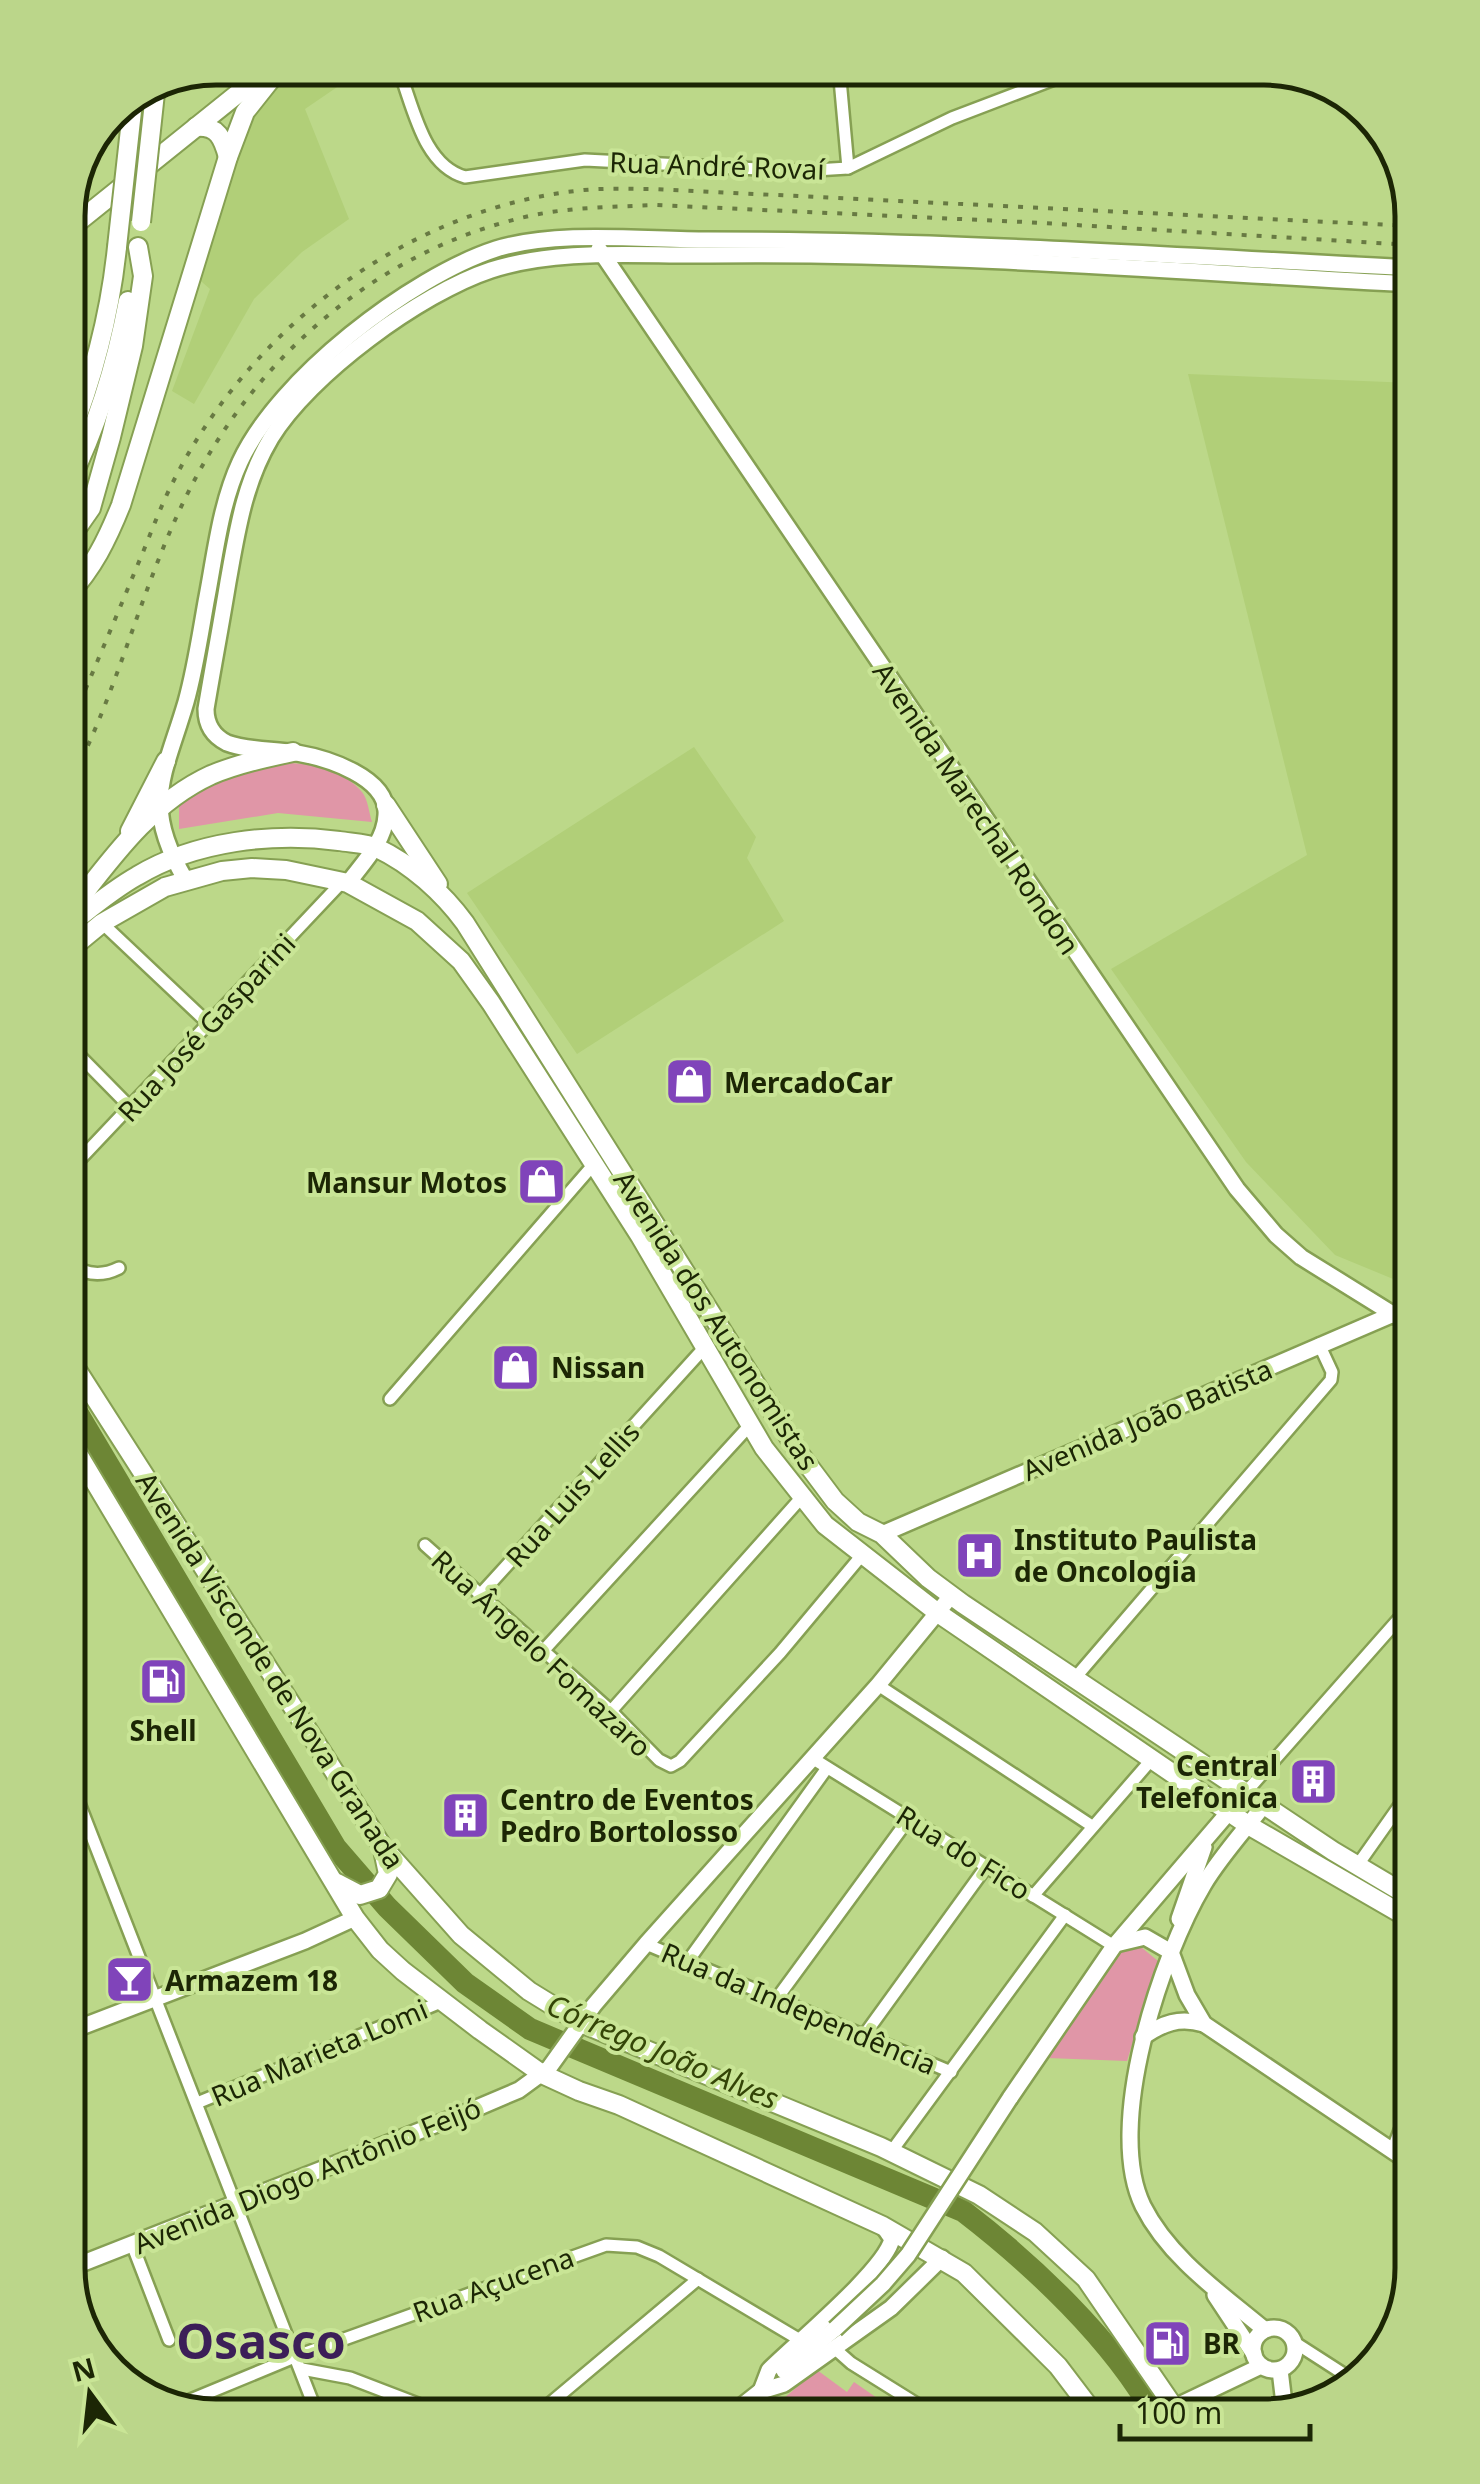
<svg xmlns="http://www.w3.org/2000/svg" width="1480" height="2484" viewBox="0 0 1480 2484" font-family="'Noto Sans',sans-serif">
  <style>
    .built { fill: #b1cf78 }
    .green { fill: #e096a7 }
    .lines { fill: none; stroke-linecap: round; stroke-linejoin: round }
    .river { stroke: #6d8635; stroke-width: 22 }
    .street-casing { stroke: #86a053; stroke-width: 16 }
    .secondary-casing { stroke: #86a053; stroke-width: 20 }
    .primary-casing { stroke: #86a053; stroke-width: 22 }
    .street { stroke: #fff; stroke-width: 11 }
    .secondary { stroke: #fff; stroke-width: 15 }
    .primary { stroke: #fff; stroke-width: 18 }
    .rail { stroke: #687a43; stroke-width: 4; stroke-dasharray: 5 10; stroke-linecap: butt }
    .secondary-bridge-casing { stroke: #86a053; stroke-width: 20; stroke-linecap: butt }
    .primary-bridge-casing { stroke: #86a053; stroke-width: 22; stroke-linecap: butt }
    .secondary-bridge { stroke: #fff; stroke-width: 15 }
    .primary-bridge { stroke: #fff; stroke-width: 18 }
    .labels { text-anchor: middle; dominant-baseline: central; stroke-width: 8; stroke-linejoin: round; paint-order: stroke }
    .street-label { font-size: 28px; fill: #1c2605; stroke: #c9e596 }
    .poi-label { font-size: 28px; font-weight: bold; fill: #1c2605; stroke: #c9e596; text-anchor: start }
    .water-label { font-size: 30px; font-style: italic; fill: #344507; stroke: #c9e596 }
    .town-label { font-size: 48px; font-weight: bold; fill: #3c1f58; stroke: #c9e596 }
    .rim { fill: none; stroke: #1c2605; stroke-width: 5 }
  </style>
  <rect width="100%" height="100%" fill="#bcd889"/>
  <g class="built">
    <path d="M293 68H342L346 81 305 109 349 219 302 252 254 299 194 404 172 391 210 289 195 276 254 111Z"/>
    <path d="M1188 374 1412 383V1275L1398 1281 1335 1255 1246 1162 1111 969 1307 855Z"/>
    <path d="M694 747 756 837 747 858 784 921 577 1054 467 893Z"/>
  </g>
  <g class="green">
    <path d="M287 763C312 763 345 771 362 792 368 799 369 813 372 822L278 813 179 829V804C206 779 251 765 287 763Z"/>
    <path d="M1141 1947 1158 1961 1127 2061 1047 2058 1120 1949Z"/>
    <path d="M817 2370 847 2392 854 2382 903 2416H763Z"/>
  </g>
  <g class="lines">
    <path class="river" d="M68 1397 336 1848 387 1907 465 1983 530 2029 963 2211C1032 2264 1113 2340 1155 2416"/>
    <defs>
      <g id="street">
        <path d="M398 68C413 104 422 165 465 177L585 160 799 171 848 168 952 118 1083 68"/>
        <path d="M839 68 848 168"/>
        <path d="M102 923 209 1024"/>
        <path d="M68 1044 130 1107"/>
        <path d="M68 1172 342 882"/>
        <path d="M68 1262C84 1275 101 1277 119 1268"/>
        <path d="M390 1399 594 1164"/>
        <path d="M425 1545 611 1711 659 1760 671 1766 680 1761 780 1653 862 1555"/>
        <path d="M479 1596 705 1347"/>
        <path d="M543 1651 751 1424"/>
        <path d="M1075 1678 1331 1380 1332 1372 1319 1344"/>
        <path d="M878 1685 1092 1826"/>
        <path d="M611 1711 801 1498"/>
        <path d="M812 1758 1114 1946"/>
        <path d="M68 1775 318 2416"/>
        <path d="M1246 1792 1412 1604"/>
        <path d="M1357 1866 1412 1788"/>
        <path d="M1033 1896 1152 1759"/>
        <path d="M646 1944 951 2072"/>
        <path d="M688 1961 827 1768"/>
        <path d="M778 1997 910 1817"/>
        <path d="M865 2034 986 1867"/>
        <path d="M197 2103 441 2002"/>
        <path d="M1392 2151 1412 2099"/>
        <path d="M891 2152 1065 1915"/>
        <path d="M132 2244 169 2340"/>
        <path d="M1294 2342 1353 2380"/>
        <path d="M833 2347 851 2363 936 2416"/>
        <path d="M302 2369 350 2378 449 2416"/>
        <path d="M176 2406 297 2356 606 2245 637 2247 659 2256 800 2340"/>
        <path d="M535 2416 698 2279"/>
      </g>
      <g id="secondary">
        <path d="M599 249 1237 1189 1276 1235 1301 1257 1412 1326"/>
        <path d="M185 879C141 804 164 777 186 702 195 670 200 636 206 602 215 556 220 505 240 462 278 379 410 277 496 249 558 230 643 240 708 240 943 240 1178 256 1412 268"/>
        <path d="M348 883C363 863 385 841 386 815 389 777 326 758 297 753 273 749 249 751 227 743 213 736 206 725 206 709 213 667 221 625 228 582 237 532 244 483 271 438 309 375 421 293 491 270 559 248 637 256 709 255 943 252 1178 272 1412 284"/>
        <path d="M882 1534 1412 1306"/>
        <path d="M1264 1805C1244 1831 1221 1856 1204 1884 1161 1956 1104 2126 1143 2206 1169 2258 1222 2294 1265 2330"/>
        <path d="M1179 1919 1204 1847"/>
        <path d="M1120 1943 1145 1937 1171 1952"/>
        <path d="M1171 1952 1187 1995 1204 2024 1412 2164"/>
        <path d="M68 2032 305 1941 355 1918"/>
        <path d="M1143 2037C1163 2023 1179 2017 1204 2024"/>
        <path d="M1010 2098 1114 1946 1246 1792"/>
        <path d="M68 2269 465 2113 519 2090 549 2068 594 2005 646 1944 878 1685 951 1596"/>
        <path d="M1215 2295 1254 2354"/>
        <circle cx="1274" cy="2349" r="21"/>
        <path d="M1280 2370 1285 2412"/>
        <path d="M784 2371 835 2329"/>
        <path d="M761 2391 784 2384 891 2308 942 2258"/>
        <path d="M761 2391 769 2370C795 2344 885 2270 892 2239L883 2226"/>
        <path d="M729 2416 767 2386"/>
        <path d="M1156 2416 1261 2366"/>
      </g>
      <g id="primary">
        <path d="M196 127C218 125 223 139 228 157"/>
        <path d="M68 230 266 71"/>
        <path d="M68 441C93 379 110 315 117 247"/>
        <path d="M68 485C97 427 116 365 128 301"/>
        <path d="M68 541 91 508 111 437 133 346 143 276 138 247"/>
        <path d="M68 595C93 568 107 540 121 505L228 157 245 112 280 68"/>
        <path d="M386 805 438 884"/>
        <path d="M130 831 166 761"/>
        <path d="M68 914C109 862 148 804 211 775 237 764 265 758 293 752"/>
        <path d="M68 926C90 909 112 890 137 876 195 841 274 832 339 841 351 843 367 843 377 848 411 864 443 893 465 923L799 1453 835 1501 858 1522 882 1534 928 1578 963 1604 1333 1851 1412 1898"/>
        <path d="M68 951 102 923 165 887 222 871 252 868 286 870 348 883 417 921 461 961 491 1003 640 1236 764 1448 825 1525 938 1613 1248 1825 1412 1920"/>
        <path d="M68 1356 382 1846 461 1935 529 1991 581 2023 881 2147 979 2195 1035 2232 1086 2279 1180 2416"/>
        <path d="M68 1437 355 1918 380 1950 403 1971 480 2030 542 2074 579 2091 619 2105 883 2226 964 2273 1058 2366 1096 2416"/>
        <path d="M337 1883 360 1895 379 1889 388 1874 383 1850"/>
      </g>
    </defs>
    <use href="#street" class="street-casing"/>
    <use href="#secondary" class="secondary-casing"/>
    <use href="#primary" class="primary-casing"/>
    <use href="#street" class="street"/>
    <use href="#secondary" class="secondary"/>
    <use href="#primary" class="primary"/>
    <g class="rail">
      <path d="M68 731C91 676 115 620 138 564 150 536 160 507 174 480 252 326 410 207 584 190 607 188 630 189 653 189L1412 226"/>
      <path d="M68 786C122 686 144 570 200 470 270 343 391 245 534 215 574 207 615 207 655 205L1025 222 1412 245"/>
    </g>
    <defs>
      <path id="secondary-bridge" d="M835 2329 883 2284 908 2255 1010 2098"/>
      <g id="primary-bridge">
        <path d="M141 222 155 93"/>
        <path d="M117 247 133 102"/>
      </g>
    </defs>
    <use href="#secondary-bridge" class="secondary-bridge-casing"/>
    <use href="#primary-bridge" class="primary-bridge-casing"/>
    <use href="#secondary-bridge" class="secondary-bridge"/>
    <use href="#primary-bridge" class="primary-bridge"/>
  </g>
  <defs>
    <symbol id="shop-square" viewBox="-11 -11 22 22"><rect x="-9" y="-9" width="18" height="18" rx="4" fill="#8044ba" stroke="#c9e596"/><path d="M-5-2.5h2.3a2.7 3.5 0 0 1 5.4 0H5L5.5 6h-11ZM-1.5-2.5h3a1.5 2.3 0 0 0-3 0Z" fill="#fff"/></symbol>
    <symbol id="hospital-square" viewBox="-11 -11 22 22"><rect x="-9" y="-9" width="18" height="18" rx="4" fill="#8044ba" stroke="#c9e596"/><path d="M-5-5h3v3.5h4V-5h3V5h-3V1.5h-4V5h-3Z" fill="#fff"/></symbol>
    <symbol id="fuel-square" viewBox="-11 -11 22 22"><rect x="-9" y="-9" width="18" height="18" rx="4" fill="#8044ba" stroke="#c9e596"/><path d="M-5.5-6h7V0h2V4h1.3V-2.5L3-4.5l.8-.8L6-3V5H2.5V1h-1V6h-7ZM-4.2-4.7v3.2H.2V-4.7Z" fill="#fff"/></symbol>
    <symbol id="building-square" viewBox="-11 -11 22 22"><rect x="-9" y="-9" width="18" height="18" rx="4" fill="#8044ba" stroke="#c9e596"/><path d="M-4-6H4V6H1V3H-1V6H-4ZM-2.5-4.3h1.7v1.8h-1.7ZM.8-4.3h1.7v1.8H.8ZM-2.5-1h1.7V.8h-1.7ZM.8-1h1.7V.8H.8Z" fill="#fff"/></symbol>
    <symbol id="bar-square" viewBox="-11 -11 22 22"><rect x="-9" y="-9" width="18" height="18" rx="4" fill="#8044ba" stroke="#c9e596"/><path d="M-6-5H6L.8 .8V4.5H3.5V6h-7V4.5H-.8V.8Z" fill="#fff"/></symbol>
  </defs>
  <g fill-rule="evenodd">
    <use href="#shop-square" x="662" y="1054" width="55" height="55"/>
    <use href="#shop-square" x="514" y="1154" width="55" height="55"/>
    <use href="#shop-square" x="488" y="1340" width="55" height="55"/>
    <use href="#hospital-square" x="952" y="1528" width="55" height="55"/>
    <use href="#fuel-square" x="136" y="1654" width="55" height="55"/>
    <use href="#building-square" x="1286" y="1754" width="55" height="55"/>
    <use href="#building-square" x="438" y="1788" width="55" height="55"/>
    <use href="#bar-square" x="102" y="1952" width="55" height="55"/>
    <use href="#fuel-square" x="1140" y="2316" width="55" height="55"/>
  </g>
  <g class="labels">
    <g class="street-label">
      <text transform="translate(717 165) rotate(2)">Rua André Rovaí</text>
      <text transform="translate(977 808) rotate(56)">Avenida Marechal Rondon</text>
      <text transform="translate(206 1027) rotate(-47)">Rua José Gasparini</text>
      <text transform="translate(717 1320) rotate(57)">Avenida dos Autonomistas</text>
      <text transform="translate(1147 1419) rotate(-23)">Avenida João Batista</text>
      <text transform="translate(572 1494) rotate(-48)">Rua Luis Lellis</text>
      <text transform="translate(542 1653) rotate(43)">Rua Ângelo Fomazaro</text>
      <text transform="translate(271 1670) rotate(57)">Avenida Visconde de Nova Granada</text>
      <text transform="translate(964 1852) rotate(32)">Rua do Fico</text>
      <text transform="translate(799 2008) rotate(23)">Rua da Independência</text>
      <text transform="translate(319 2052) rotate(-23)">Rua Marieta Lomi</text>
      <text transform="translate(307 2175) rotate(-22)">Avenida Diogo Antônio Feijó</text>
      <text transform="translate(493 2284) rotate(-20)">Rua Açucena</text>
    </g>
    <g class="poi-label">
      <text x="724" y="1082">MercadoCar</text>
      <text x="507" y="1182" text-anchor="end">Mansur Motos</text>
      <text x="551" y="1367">Nissan</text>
      <text x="1014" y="1539">Instituto Paulista<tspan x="1014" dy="32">de Oncologia</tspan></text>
      <text x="163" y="1730" text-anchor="middle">Shell</text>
      <text x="1278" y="1765" text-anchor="end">Central<tspan x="1278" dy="32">Telefonica</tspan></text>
      <text x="500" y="1799">Centro de Eventos<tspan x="500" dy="32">Pedro Bortolosso</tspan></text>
      <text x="165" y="1980">Armazem 18</text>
      <text x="1203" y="2343">BR</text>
    </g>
    <g class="water-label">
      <text transform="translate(663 2051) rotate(23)">Córrego João Alves</text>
    </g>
    <g class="town-label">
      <text x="261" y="2340">Osasco</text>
    </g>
  </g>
  <path d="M0 0H1480V2484H0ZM216 85H1264A131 131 0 0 1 1395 216V2268A131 131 0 0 1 1264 2399H216A131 131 0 0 1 85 2268V216A131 131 0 0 1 216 85Z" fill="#bbd68a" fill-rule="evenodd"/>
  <path class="rim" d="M216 85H1264A131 131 0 0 1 1395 216V2268A131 131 0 0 1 1264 2399H216A131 131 0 0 1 85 2268V216A131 131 0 0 1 216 85Z"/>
  <g transform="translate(90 2394) rotate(345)" stroke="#c9e596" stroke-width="8" paint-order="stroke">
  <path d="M0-8L18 38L0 25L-18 38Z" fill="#1c2605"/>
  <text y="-15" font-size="28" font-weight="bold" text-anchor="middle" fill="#1c2605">N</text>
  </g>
  <path d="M1120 2424v15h190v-15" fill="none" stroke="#1c2605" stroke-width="5"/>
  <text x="1135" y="2424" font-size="30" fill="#1c2605" stroke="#c9e596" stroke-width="8" paint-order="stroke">100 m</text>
</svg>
